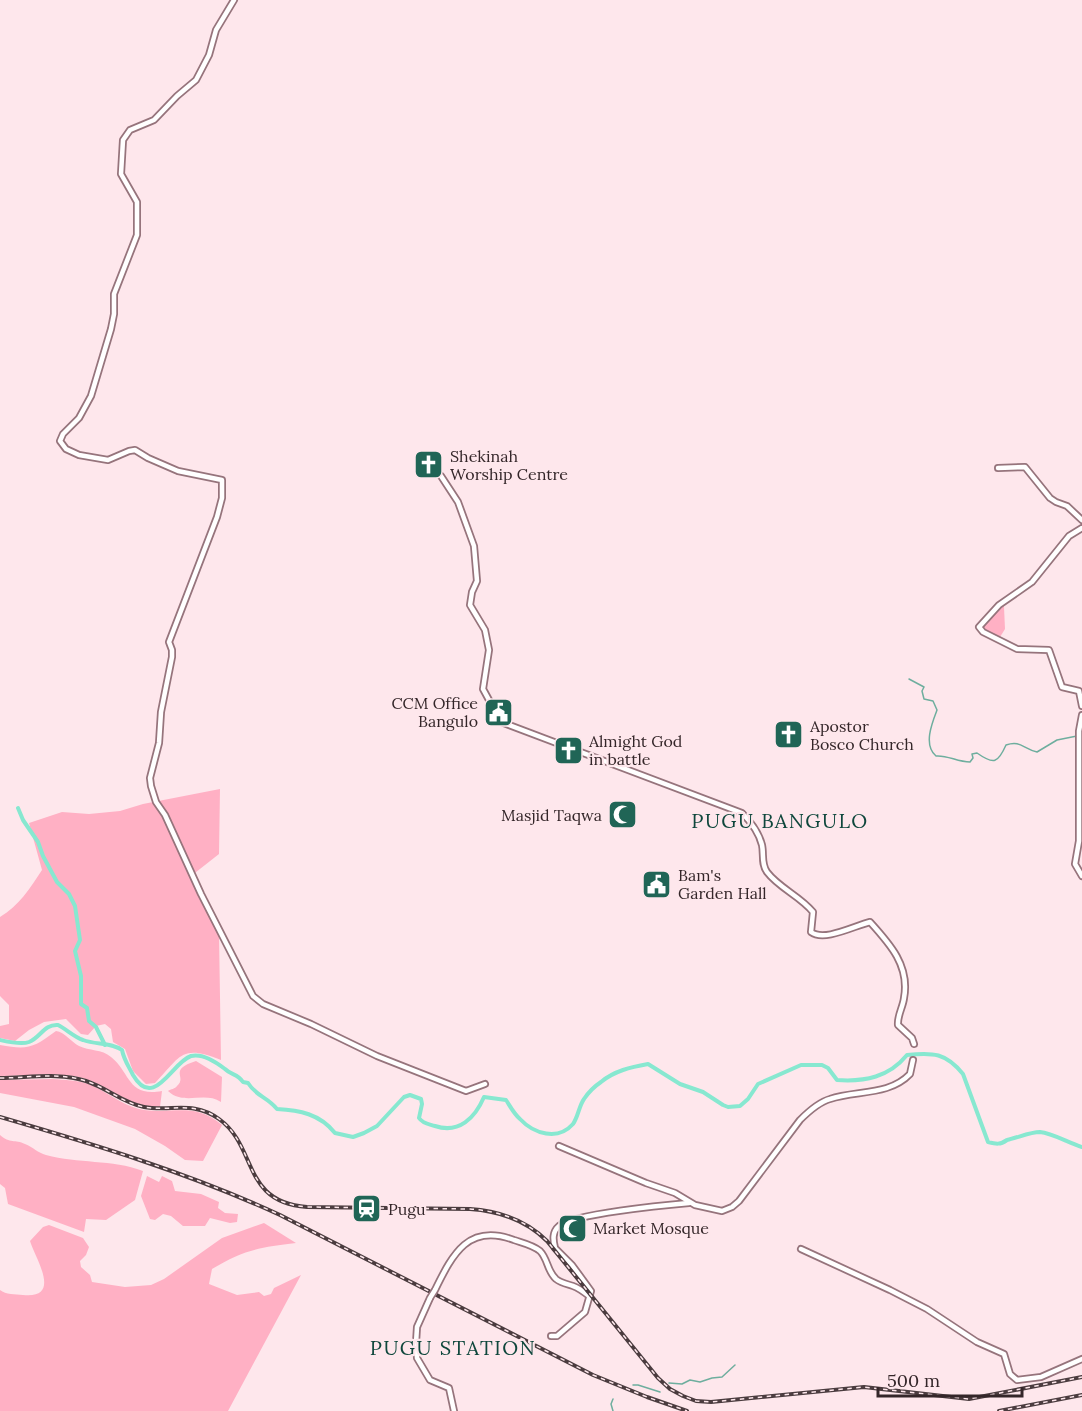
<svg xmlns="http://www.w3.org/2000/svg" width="1082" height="1411" viewBox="0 0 1082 1411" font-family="Lora,serif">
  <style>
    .green { fill: #ffb0c4 }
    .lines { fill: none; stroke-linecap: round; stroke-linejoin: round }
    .stream { stroke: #6eae9e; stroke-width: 1.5 }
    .river { stroke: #87e8d0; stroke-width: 4 }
    .secondary-casing { stroke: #96747c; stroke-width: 8 }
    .secondary { stroke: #fff; stroke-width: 4.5 }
    .rail-casing { stroke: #4b3c3f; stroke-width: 4 }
    .rail { stroke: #fee7ec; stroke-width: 1.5; stroke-dasharray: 4.5; stroke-linecap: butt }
    .secondary-bridge-casing { stroke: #96747c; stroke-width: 8; stroke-linecap: butt }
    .secondary-bridge { stroke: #fff; stroke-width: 4.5 }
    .labels { text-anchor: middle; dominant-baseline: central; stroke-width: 4.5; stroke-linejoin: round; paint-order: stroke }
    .poi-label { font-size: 16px; fill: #342629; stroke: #fee7ec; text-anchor: start }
    .quarter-label { font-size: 20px; letter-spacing: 1.5px; fill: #0f473c; stroke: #fee7ec }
  </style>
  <rect width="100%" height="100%" fill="#fee7ec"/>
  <g class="green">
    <path d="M1002 604 1004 607 1005 629 1000 637 984 629 982 627Z"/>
    <path d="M220 789 219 854 191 876 219 934 221 1060C181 1044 181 1056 155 1083L146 1084 133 1071 125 1049 113 1042 111 1029 105 1024 96 1026 88 1035 81 1034 66 1019 44 1022 29 1030 15 1041 0 1038V1026L9 1024V1005L0 996V917C19 906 30 888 42 870L29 823 62 812 89 814 120 811 143 804Z"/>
    <path d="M56 1031C65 1032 71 1042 79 1046 89 1051 102 1049 111 1057 131 1073 127 1097 162 1091L160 1107C128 1108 108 1084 79 1077 54 1072 25 1076 0 1076V1045C28 1050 33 1048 56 1031Z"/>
    <path d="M196 1061 222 1077 221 1102C204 1091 184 1106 168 1091 171 1089 175 1089 177 1086 188 1077 167 1070 196 1061Z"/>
    <path d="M52 1079C65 1080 77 1080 89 1084 106 1091 120 1104 139 1109 170 1116 193 1100 222 1125L203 1161 185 1160 165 1146 135 1129 74 1107 0 1093V1080Z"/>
    <path d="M0 1135C10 1144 15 1139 25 1144 33 1147 38 1153 46 1155 78 1164 112 1159 143 1171L135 1200 106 1220 86 1219 84 1232 8 1204 5 1188 0 1184Z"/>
    <path d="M147 1176 159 1182 162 1176 172 1181 175 1191 201 1194 219 1202 218 1208 225 1213 238 1214 237 1222 230 1223 210 1218 205 1226H183L171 1216 163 1214 155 1220 150 1219 141 1196Z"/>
    <path d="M264 1223 296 1243C261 1247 243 1250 212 1269L209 1284 237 1295 259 1292 264 1296 271 1294 274 1288 301 1275 228 1411H0V1290C6 1295 15 1294 23 1295 63 1299 35 1258 30 1241L43 1227 49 1225 83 1238 89 1247 86 1255 80 1261 81 1267 90 1275 92 1282 125 1287 151 1285 164 1279 222 1238Z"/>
  </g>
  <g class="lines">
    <g class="stream">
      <path d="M909 679 924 687 922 691 924 699 933 701 937 710C932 723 923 745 936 756 948 755 957 762 970 762L973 758 972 754 977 753C994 765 998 763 1006 745 1021 740 1023 749 1037 752L1057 740 1082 735"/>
      <path d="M669 1383 682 1384 690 1380 700 1382 712 1378 722 1377 735 1365"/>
      <path d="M633 1385H638L660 1392"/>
      <path d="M613 1411 611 1404 613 1399"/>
    </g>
    <g class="river">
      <path d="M18 808 23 820 38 842 43 856 57 882 69 894 75 906 80 940 75 951 81 976V1004L87 1008 89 1021 96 1027 105 1045"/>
      <path d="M0 1040C9 1042 21 1045 29 1042 41 1037 44 1024 58 1025 66 1029 74 1037 83 1040 96 1045 111 1042 122 1050 124 1060 128 1065 133 1075 154 1111 172 1062 191 1056 203 1053 216 1062 225 1069 231 1075 238 1074 243 1082L248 1083C257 1097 266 1096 277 1109 299 1110 320 1114 335 1133L353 1137 364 1133 377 1126 404 1097 410 1095 421 1099 422 1104 419 1118C423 1124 429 1124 435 1126 459 1134 475 1118 484 1097L506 1100C510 1106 514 1114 520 1119 534 1134 558 1141 573 1124 578 1117 579 1106 584 1099 588 1093 595 1086 601 1082 614 1071 631 1067 648 1064L680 1084 703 1092 723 1105 728 1107 740 1106 748 1099 758 1084 801 1065H822L828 1068 837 1080C865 1082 889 1077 907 1055 933 1052 946 1053 963 1074L988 1142C996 1144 1000 1145 1007 1140 1017 1138 1030 1132 1040 1132 1052 1133 1069 1143 1082 1147"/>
    </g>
    <defs>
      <g id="secondary">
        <path d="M234 0 216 30 209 55 196 80 177 96 154 120 130 130 123 140 121 174 137 202V235L114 294V314L111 329 91 396 79 418 63 434 60 441 66 449 79 455 108 460 129 451 135 450 148 458 178 471 222 480V498L217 517 169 642 172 650V657L161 712 159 743 150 778 151 786 156 802 165 815 201 894 253 996 263 1004 311 1024 377 1056 466 1091 485 1084"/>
        <path d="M998 468 1025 467 1050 498 1056 502 1067 506 1082 520"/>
        <path d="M441 476 458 502 474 546 477 581 472 592 470 605 485 630 489 650 483 689 501 722 742 813C751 822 759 833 762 845 764 854 761 864 767 872 779 888 800 896 813 912L811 932C824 942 854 926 870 922 890 944 910 966 904 998 903 1007 897 1016 898 1025L912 1038 914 1044"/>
        <path d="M1082 528 1069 536 1032 582 999 605 979 627 983 632 1017 649 1049 650 1062 687 1079 691 1082 706"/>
        <path d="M1082 715 1079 731V841L1075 864 1082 876"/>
        <path d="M559 1146 646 1183 675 1193 695 1205 722 1211 732 1207 739 1201 800 1120C808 1112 819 1102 830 1099 856 1090 889 1096 910 1074L913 1060"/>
        <path d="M801 1249 890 1290 927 1309 977 1342 1004 1354 1010 1374 1017 1380 1041 1377 1082 1359"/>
        <path d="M435 1290C453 1253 469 1223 514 1240 523 1243 533 1245 540 1251 548 1259 547 1271 556 1279 561 1283 567 1284 573 1286 579 1288 584 1292 589 1296"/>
        <path d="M430 1298 417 1327 416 1343 417 1358 430 1380 449 1388 454 1411"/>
        <path d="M551 1336H557L585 1312 591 1291 572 1265 555 1248C553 1240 552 1232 559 1226 572 1214 666 1205 689 1203"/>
      </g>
    </defs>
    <use href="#secondary" class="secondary-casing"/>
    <use href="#secondary" class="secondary"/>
    <defs>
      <g id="rail">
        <path d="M0 1078C27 1078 60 1072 86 1081 107 1088 123 1103 144 1107 171 1112 193 1100 219 1119 258 1147 241 1202 307 1207L470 1209C499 1211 526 1220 547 1241L658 1378 670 1389 683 1396 696 1401 711 1402 864 1387 969 1399 1082 1377"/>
        <path d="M0 1117C96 1145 189 1173 280 1215L593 1375 647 1397 687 1411"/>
        <path d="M999 1411 1082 1395"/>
      </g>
    </defs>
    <use href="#rail" class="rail-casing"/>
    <use href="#rail" class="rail"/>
    <defs>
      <path id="secondary-bridge" d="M430 1298 435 1290"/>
    </defs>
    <use href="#secondary-bridge" class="secondary-bridge-casing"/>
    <use href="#secondary-bridge" class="secondary-bridge"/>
  </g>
  <defs>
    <symbol id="church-square" viewBox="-11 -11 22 22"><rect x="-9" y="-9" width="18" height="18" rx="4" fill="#206556" stroke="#fee7ec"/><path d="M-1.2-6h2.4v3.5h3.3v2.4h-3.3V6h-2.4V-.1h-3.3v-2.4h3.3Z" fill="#fff"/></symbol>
    <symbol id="civic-square" viewBox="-11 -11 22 22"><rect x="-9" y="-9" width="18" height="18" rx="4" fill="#206556" stroke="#fee7ec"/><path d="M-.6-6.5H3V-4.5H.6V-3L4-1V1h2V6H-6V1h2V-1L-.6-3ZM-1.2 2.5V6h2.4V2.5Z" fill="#fff"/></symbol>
    <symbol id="mosque-square" viewBox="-11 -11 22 22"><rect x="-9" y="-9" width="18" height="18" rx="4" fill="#206556" stroke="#fee7ec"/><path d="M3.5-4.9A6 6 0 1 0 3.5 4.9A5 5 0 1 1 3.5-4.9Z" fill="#fff"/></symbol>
    <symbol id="station-square" viewBox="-11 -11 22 22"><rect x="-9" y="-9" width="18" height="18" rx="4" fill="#206556" stroke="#fee7ec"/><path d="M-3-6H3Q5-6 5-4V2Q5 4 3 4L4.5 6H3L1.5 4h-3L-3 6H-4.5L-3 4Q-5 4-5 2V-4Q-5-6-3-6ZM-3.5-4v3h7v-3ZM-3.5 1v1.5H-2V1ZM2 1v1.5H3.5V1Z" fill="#fff"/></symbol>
  </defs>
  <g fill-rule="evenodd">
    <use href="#church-square" x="412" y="448" width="33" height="33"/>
    <use href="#civic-square" x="482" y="696" width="33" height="33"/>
    <use href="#church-square" x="772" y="718" width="33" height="33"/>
    <use href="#church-square" x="552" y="734" width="33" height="33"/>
    <use href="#mosque-square" x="606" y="798" width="33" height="33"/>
    <use href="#civic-square" x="640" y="868" width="33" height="33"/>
    <use href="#station-square" x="350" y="1192" width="33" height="33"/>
    <use href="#mosque-square" x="556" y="1212" width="33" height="33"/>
  </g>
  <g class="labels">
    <g class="poi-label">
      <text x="450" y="456">Shekinah<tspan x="450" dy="18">Worship Centre</tspan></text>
      <text x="478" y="703" text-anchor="end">CCM Office<tspan x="478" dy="18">Bangulo</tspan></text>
      <text x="810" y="726">Apostor<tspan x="810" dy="18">Bosco Church</tspan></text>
      <text x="589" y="741">Almight God<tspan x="589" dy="18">in battle</tspan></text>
      <text x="602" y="815" text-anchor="end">Masjid Taqwa</text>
      <text x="678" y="875">Bam's<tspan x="678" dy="18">Garden Hall</tspan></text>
      <text x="388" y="1209">Pugu</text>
      <text x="593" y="1228">Market Mosque</text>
    </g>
    <g class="quarter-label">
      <text x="780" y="820">PUGU BANGULO</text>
      <text x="453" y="1347">PUGU STATION</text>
    </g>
  </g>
  <path d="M878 1387v9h144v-9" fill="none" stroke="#342629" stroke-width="3"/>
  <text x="887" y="1387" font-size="18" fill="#342629" stroke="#fee7ec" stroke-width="4.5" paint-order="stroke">500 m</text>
</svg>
